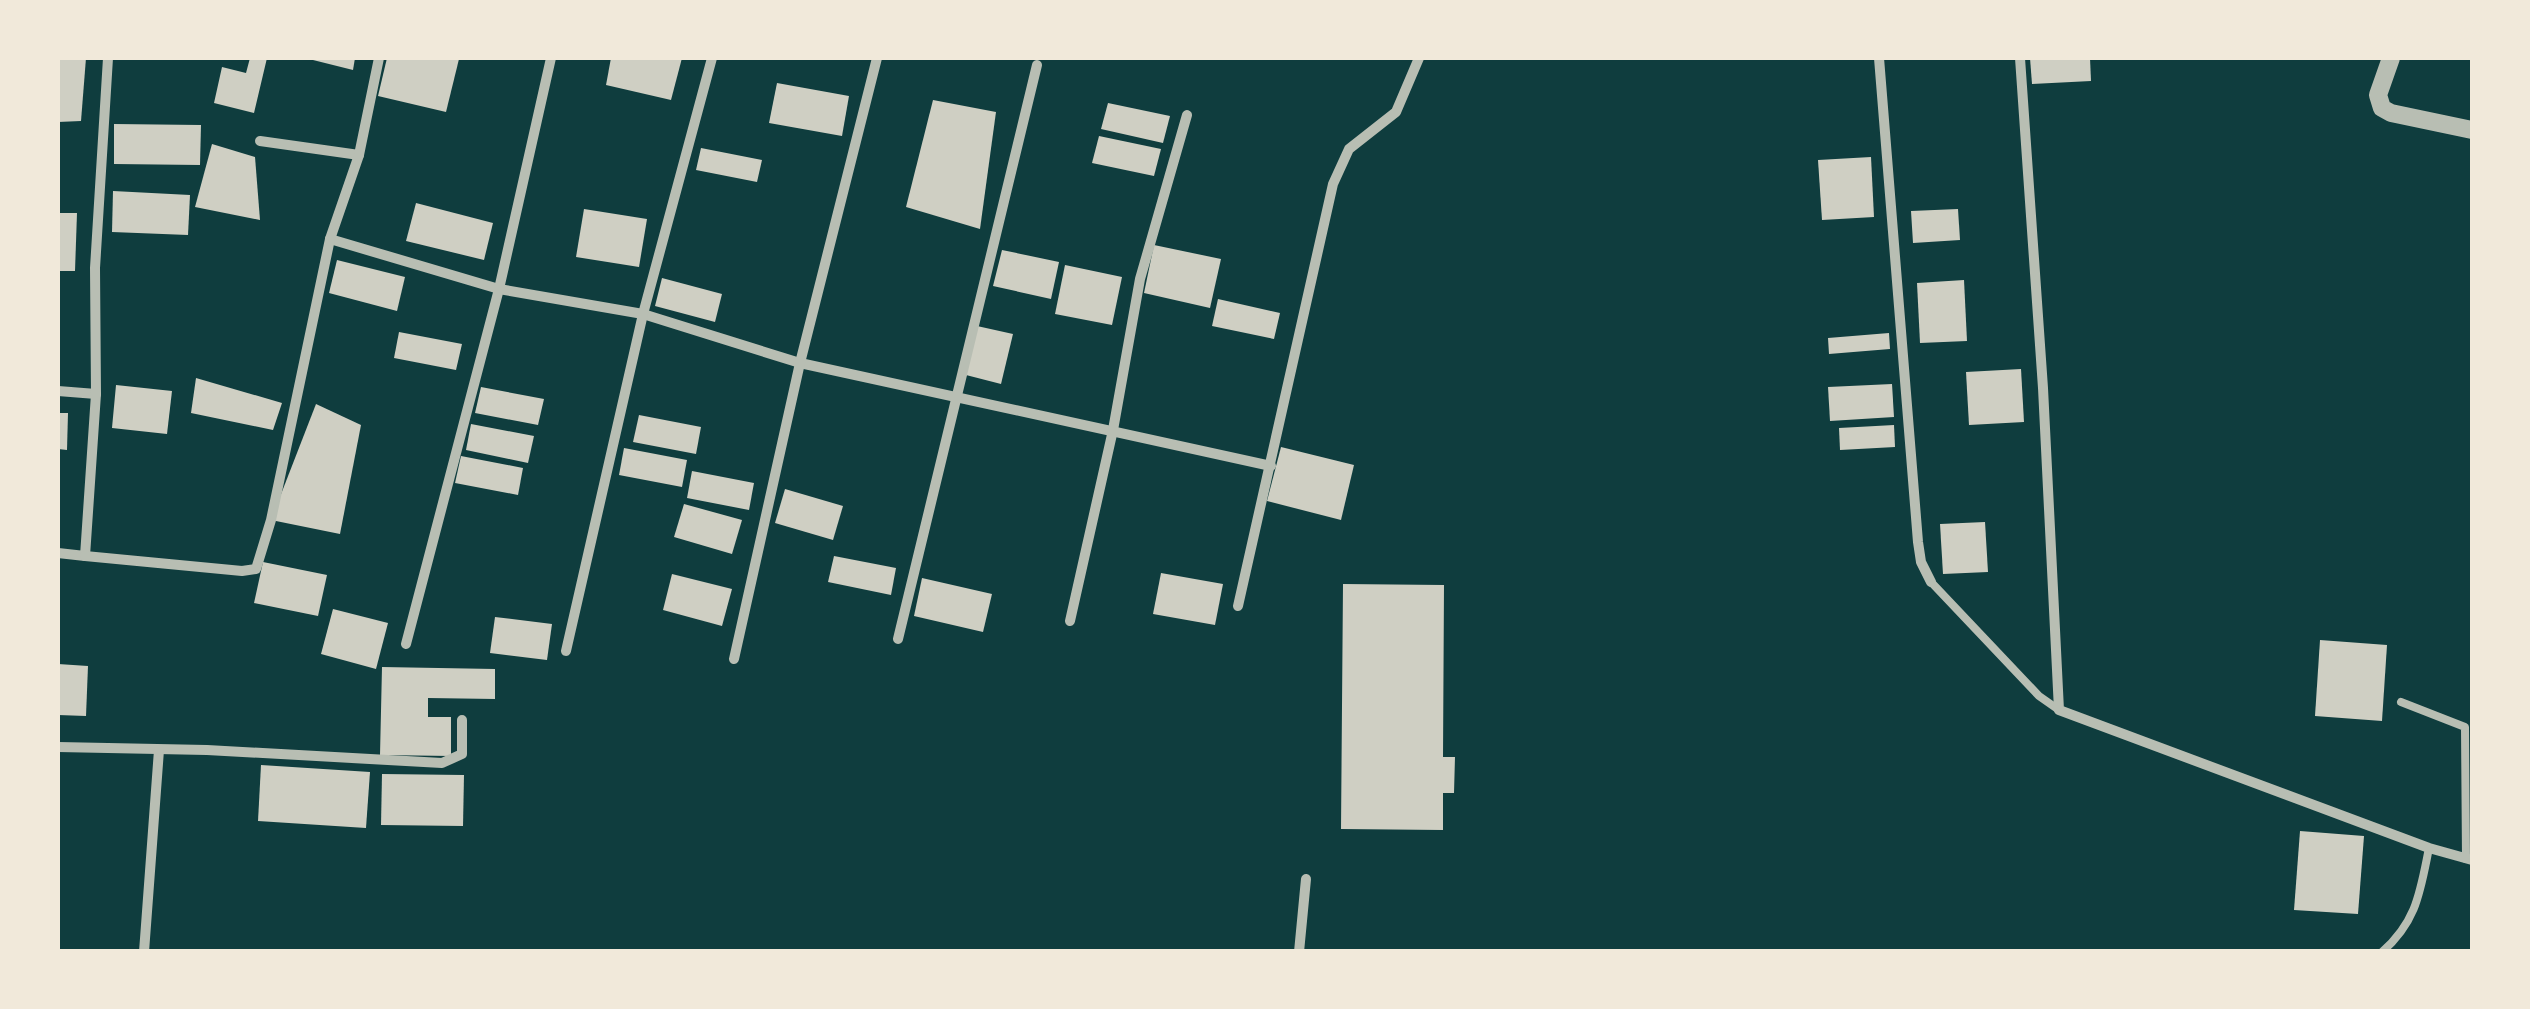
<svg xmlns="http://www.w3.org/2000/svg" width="2530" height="1009" viewBox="0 0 2530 1009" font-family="Bitter,serif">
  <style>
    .building { fill: #cfcfc3 }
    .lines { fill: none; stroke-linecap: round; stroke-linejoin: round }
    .service { stroke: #b8beb3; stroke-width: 8 }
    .minor { stroke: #b8beb3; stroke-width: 10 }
    .tertiary { stroke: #b8beb3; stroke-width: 18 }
  </style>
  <rect width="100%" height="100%" fill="#0f3d3e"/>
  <g class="building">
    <path d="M58 58H86L81 121 58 122Z"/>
    <path d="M250 58H267L254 113 214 103 222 67 246 73Z"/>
    <path d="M305 58H355L353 70Z"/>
    <path d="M387 58 459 59 446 112 378 96Z"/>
    <path d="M611 58H682L671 100 606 85Z"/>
    <path d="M2030 58H2090L2091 81 2032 84Z"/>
    <path d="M777 83 849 96 842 136 769 123Z"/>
    <path d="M933 100 996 112 980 229 906 207Z"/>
    <path d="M1108 103 1170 116 1163 143 1101 129Z"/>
    <path d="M114 124 201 125 200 165 114 164Z"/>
    <path d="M1099 136 1161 149 1154 176 1092 163Z"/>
    <path d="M212 144 255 157 260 220 195 207Z"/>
    <path d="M701 148 762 160 757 182 696 170Z"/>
    <path d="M1871 157 1874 217 1822 220 1818 160Z"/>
    <path d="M113 191 190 195 188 235 112 232Z"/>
    <path d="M416 203 493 223 484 260 406 241Z"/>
    <path d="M584 209 647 219 639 267 576 257Z"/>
    <path d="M1958 209 1960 240 1913 243 1911 211Z"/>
    <path d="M58 213H77L75 271H58Z"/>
    <path d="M1154 245 1221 259 1210 308 1144 293Z"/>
    <path d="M1002 250 1059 262 1051 299 993 286Z"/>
    <path d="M337 260 405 277 397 311 329 293Z"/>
    <path d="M1065 265 1122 277 1112 325 1055 314Z"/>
    <path d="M662 278 722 294 715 322 655 306Z"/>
    <path d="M1964 280 1967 341 1920 343 1917 283Z"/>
    <path d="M1218 299 1280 313 1274 339 1212 326Z"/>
    <path d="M977 326 1013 334 1001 384 966 375Z"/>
    <path d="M399 332 462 344 456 370 394 358Z"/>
    <path d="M1889 333 1890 349 1829 354 1828 338Z"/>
    <path d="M2021 369 2024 422 1969 425 1966 372Z"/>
    <path d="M196 378 282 403 273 430 191 413Z"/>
    <path d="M1892 384 1894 417 1830 421 1828 387Z"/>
    <path d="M116 385 172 391 167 434 112 428Z"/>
    <path d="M481 387 544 399 538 425 475 413Z"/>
    <path d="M316 404 361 425 340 534 271 520Z"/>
    <path d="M58 413H68L67 450 58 449Z"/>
    <path d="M639 415 701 427 696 454 633 442Z"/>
    <path d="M471 424 534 436 528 463 466 450Z"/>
    <path d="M1894 425 1895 447 1840 450 1839 428Z"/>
    <path d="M1281 447 1354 465 1341 520 1267 501Z"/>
    <path d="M624 448 687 460 682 487 619 475Z"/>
    <path d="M461 456 523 468 518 495 455 483Z"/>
    <path d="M692 471 754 483 749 510 687 498Z"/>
    <path d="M785 489 843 506 833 540 775 523Z"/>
    <path d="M684 504 742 520 732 554 674 537Z"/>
    <path d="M1985 522 1988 572 1943 574 1940 524Z"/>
    <path d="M834 556 896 568 891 595 828 582Z"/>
    <path d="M263 562 327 575 318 616 254 603Z"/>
    <path d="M1161 573 1223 584 1215 625 1153 614Z"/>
    <path d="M672 574 732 589 722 626 663 610Z"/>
    <path d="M922 578 992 594 983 632 914 616Z"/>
    <path d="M1343 584 1444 585 1443 757H1455L1454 793H1443V830L1341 829Z"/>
    <path d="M333 609 388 623 376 669 321 654Z"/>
    <path d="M495 617 552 624 547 660 490 653Z"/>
    <path d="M2320 640 2387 645 2382 721 2315 716Z"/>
    <path d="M58 664 88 666 86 716 58 715Z"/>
    <path d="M382 667 495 669V699L428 698V717H451V756L380 755Z"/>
    <path d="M261 765 370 772 366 828 258 821Z"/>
    <path d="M382 774 464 775 463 826 381 825Z"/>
    <path d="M2300 831 2364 836 2358 914 2294 910Z"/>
  </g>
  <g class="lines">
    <g class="service">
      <path d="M1931 582 2039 696 2059 710"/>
      <path d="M2401 702 2465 727 2466 859"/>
      <path d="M2382 952C2417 921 2420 892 2429 848"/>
    </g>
    <g class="minor">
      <path d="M1879 58 1918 542 1921 562 1931 582"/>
      <path d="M2020 58 2043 388 2059 710 2429 848 2472 860"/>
      <path d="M260 141 359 155"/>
      <path d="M330 239 499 289 643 314 800 363 1271 466"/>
      <path d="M58 391 96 394"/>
      <path d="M58 553 85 556 96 394 95 268 108 58"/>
      <path d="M85 556 242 571 256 569 271 520 330 239 359 155 379 58"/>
      <path d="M1238 606 1333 184 1349 149 1396 112 1419 58"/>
      <path d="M1070 621 1113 430 1140 279 1187 115"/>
      <path d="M898 639 1037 65"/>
      <path d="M406 644 499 289 551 58"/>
      <path d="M566 651 643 314 712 58"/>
      <path d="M734 659 800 363 877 58"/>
      <path d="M58 747 207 750 442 763 462 754V720"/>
      <path d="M144 952 159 750"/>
      <path d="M1299 952 1306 879"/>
    </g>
    <path class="tertiary" d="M2391 58 2378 95 2382 108 2391 113 2472 130"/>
  </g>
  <rect width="2530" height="1009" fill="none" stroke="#f1e9da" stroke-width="120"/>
</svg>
